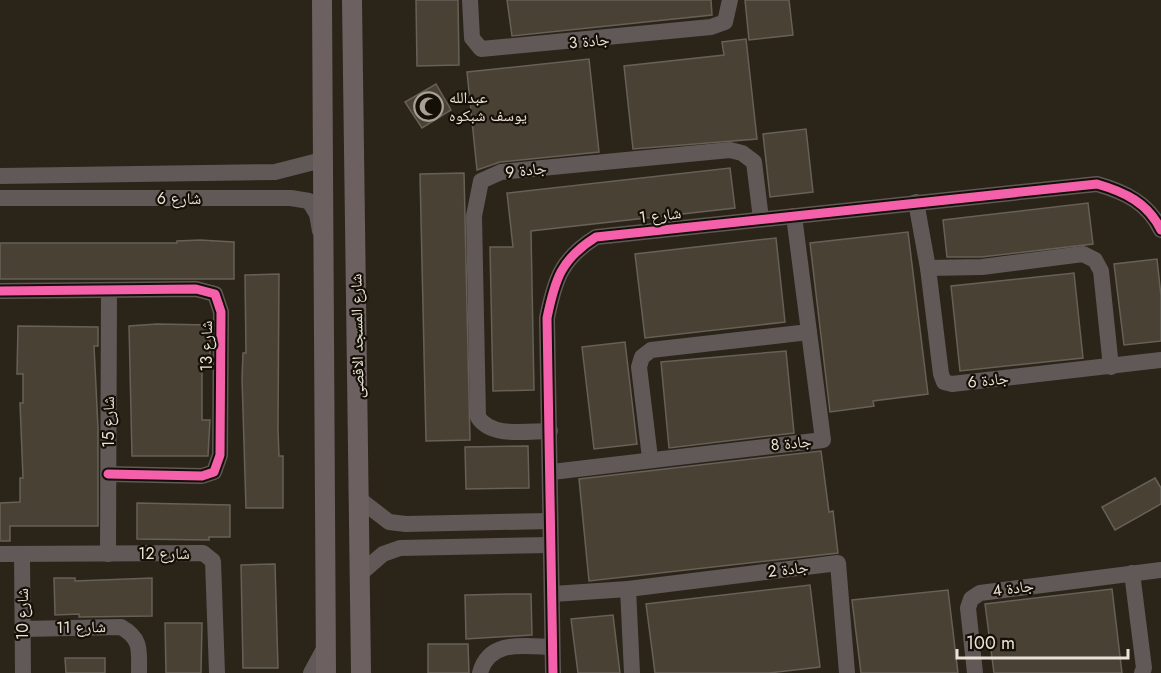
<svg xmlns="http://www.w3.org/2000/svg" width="1161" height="673" viewBox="0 0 1161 673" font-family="Jost,'Noto Naskh Arabic',sans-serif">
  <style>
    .building { fill: #494134; stroke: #666057; stroke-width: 1.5 }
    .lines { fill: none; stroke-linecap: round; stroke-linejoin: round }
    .minor { stroke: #615858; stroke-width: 16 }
    .major { stroke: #6c6060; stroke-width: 20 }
    .cycleway-casing { stroke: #151007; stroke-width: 13 }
    .cycleway { stroke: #f560ab; stroke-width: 9 }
    .labels { text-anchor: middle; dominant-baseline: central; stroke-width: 4.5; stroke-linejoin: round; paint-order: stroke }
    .street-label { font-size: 16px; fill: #eae2d6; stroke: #151007 }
    .poi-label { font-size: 16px; fill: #eae2d6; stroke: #151007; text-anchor: start }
  </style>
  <rect width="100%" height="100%" fill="#2b2419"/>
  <g class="building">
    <path d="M416 0H458L459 65 417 66Z"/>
    <path d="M507 0H711L712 15 512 36Z"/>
    <path d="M745 0H789L793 35 749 40Z"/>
    <path d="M746 39 757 139 633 149 624 66 724 55 722 42Z"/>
    <path d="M589 59 599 152 500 162 477 170 467 72Z"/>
    <path d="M436 84 451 110 422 128 405 102Z"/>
    <path d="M806 129 813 192 770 197 763 134Z"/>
    <path d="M730 168 735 208 531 231 534 390 493 391 490 247H513L507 193Z"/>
    <path d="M464 173 470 440 426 441 420 174Z"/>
    <path d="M1088 203 1093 244 981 257H947L943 220Z"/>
    <path d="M908 232 928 394 873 401 874 406 830 412 810 243Z"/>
    <path d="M776 238 785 322 645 338 635 254Z"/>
    <path d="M200 240 234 242V279H0V243H177V241Z"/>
    <path d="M1157 259 1161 296V341L1124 345 1114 264Z"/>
    <path d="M1074 273 1083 358 960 371 951 286Z"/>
    <path d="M279 274 278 430 279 456H283V508H246L242 378 243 353H246L245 275Z"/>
    <path d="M157 324 210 325V360H202V420H210L208 456H132L129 326Z"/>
    <path d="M18 326 98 327V346H94L98 428V526H10V541H0V503L20 502V478H23L20 403H23V374H17Z"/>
    <path d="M625 342 637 444 594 449 582 347Z"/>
    <path d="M786 351 794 433 669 448 661 362Z"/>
    <path d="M528 446 529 488 466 489 465 447Z"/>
    <path d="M821 451 829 512 833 511 838 553 589 581 579 479Z"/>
    <path d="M1155 478 1161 488V504L1115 530 1102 507Z"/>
    <path d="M137 503 230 505V537H209V540L137 539Z"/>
    <path d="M275 564 278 668H243L241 565Z"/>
    <path d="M54 578H75V581L152 578V616L79 617V614L55 615Z"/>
    <path d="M810 585 820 667 769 673H655L646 604Z"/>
    <path d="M1112 589 1122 673H994L985 604Z"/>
    <path d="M948 590 958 673H861L852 600Z"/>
    <path d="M509 594H531L532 635 466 639 465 595Z"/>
    <path d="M613 615 620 673H578L571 619Z"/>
    <path d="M165 623H202L201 673H166Z"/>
    <path d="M428 644H468L469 673H428Z"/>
    <path d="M65 658H105V673H66Z"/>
  </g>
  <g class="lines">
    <g class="minor">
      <path d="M470 0 472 38 481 49 711 27 725 22 730 0"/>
      <path d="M0 176 275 172 322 160"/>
      <path d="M0 198H291L309 201 317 214 320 231"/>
      <path d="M916 202 928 268 941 374 944 382 952 384 1161 360"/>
      <path d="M928 268 982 267 1083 254 1095 260 1101 271 1111 367"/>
      <path d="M0 291 196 289 215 294 221 312 220 455 214 472 202 476 108 474"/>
      <path d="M550 431C527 431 491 438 478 417L474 216 481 181 501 172 730 150 742 153 754 162 761 219"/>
      <path d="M650 458 639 367 642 357 651 350 809 332"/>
      <path d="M552 472 823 440 794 216"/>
      <path d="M358 498 389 522 406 524 550 521"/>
      <path d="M0 554 203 553 213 561 217 673"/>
      <path d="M22 554 23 673"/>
      <path d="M108 554 109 290"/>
      <path d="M1132 573 1144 668 1142 673"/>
      <path d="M360 574 383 554 400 548 550 545"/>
      <path d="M628 589 632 673"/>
      <path d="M553 594 628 589 838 563 847 673"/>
      <path d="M22 629 121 627C142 639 139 650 139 673"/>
      <path d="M311 673 324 649"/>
      <path d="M480 673C489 639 524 646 552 647"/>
      <path d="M553 673 547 318C555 279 561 259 596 237L1097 184C1125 192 1148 203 1161 230"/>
      <path d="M975 673 968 608 971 599 980 593 1161 570"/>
    </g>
    <g class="major">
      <path d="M322 0 326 673"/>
      <path d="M352 0 361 673"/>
    </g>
    <defs>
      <g id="cycleway">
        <path d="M0 291 196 289 215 294 221 312 220 455 214 472 202 476 108 474"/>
        <path d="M553 673 547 318C555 279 561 259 596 237L1097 184C1125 192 1148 203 1161 230"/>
      </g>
    </defs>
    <use href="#cycleway" class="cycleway-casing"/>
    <use href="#cycleway" class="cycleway"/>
  </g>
  <defs>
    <symbol id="mosque-ring" viewBox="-11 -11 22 22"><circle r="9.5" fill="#151007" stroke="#a7a094" stroke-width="1.5"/><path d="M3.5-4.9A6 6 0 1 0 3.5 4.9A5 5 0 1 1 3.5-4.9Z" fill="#a7a094"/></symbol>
  </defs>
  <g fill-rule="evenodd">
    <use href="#mosque-ring" x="412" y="90" width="33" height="33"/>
  </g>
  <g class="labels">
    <g class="street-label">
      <text transform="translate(589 41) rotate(-6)">جادة 3</text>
      <text transform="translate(526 170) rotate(-7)">جادة 9</text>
      <text x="179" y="198">شارع 6</text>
      <text transform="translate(660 215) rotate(-7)">شارع 1</text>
      <text transform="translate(357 336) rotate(-91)">شارع المسجد الاقصى</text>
      <text transform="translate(206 346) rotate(-90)">شارع 13</text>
      <text transform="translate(988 380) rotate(-6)">جادة 6</text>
      <text transform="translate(108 422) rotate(-90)">شارع 15</text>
      <text transform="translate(791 443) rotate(-6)">جادة 8</text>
      <text x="164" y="553">شارع 12</text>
      <text transform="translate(788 569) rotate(-7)">جادة 2</text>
      <text transform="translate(1013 588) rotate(-8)">جادة 4</text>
      <text transform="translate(22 614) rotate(-90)">شارع 10</text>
      <text transform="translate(81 627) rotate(-1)">شارع 11</text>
    </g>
    <g class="poi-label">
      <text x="449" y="97">عبدالله<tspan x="449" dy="18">يوسف شبكوه</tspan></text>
    </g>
  </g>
  <path d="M957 649v9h171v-9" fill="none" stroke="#eae2d6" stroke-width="3"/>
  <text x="966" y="649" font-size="18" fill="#eae2d6" stroke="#151007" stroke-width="4.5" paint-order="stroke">100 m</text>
</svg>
